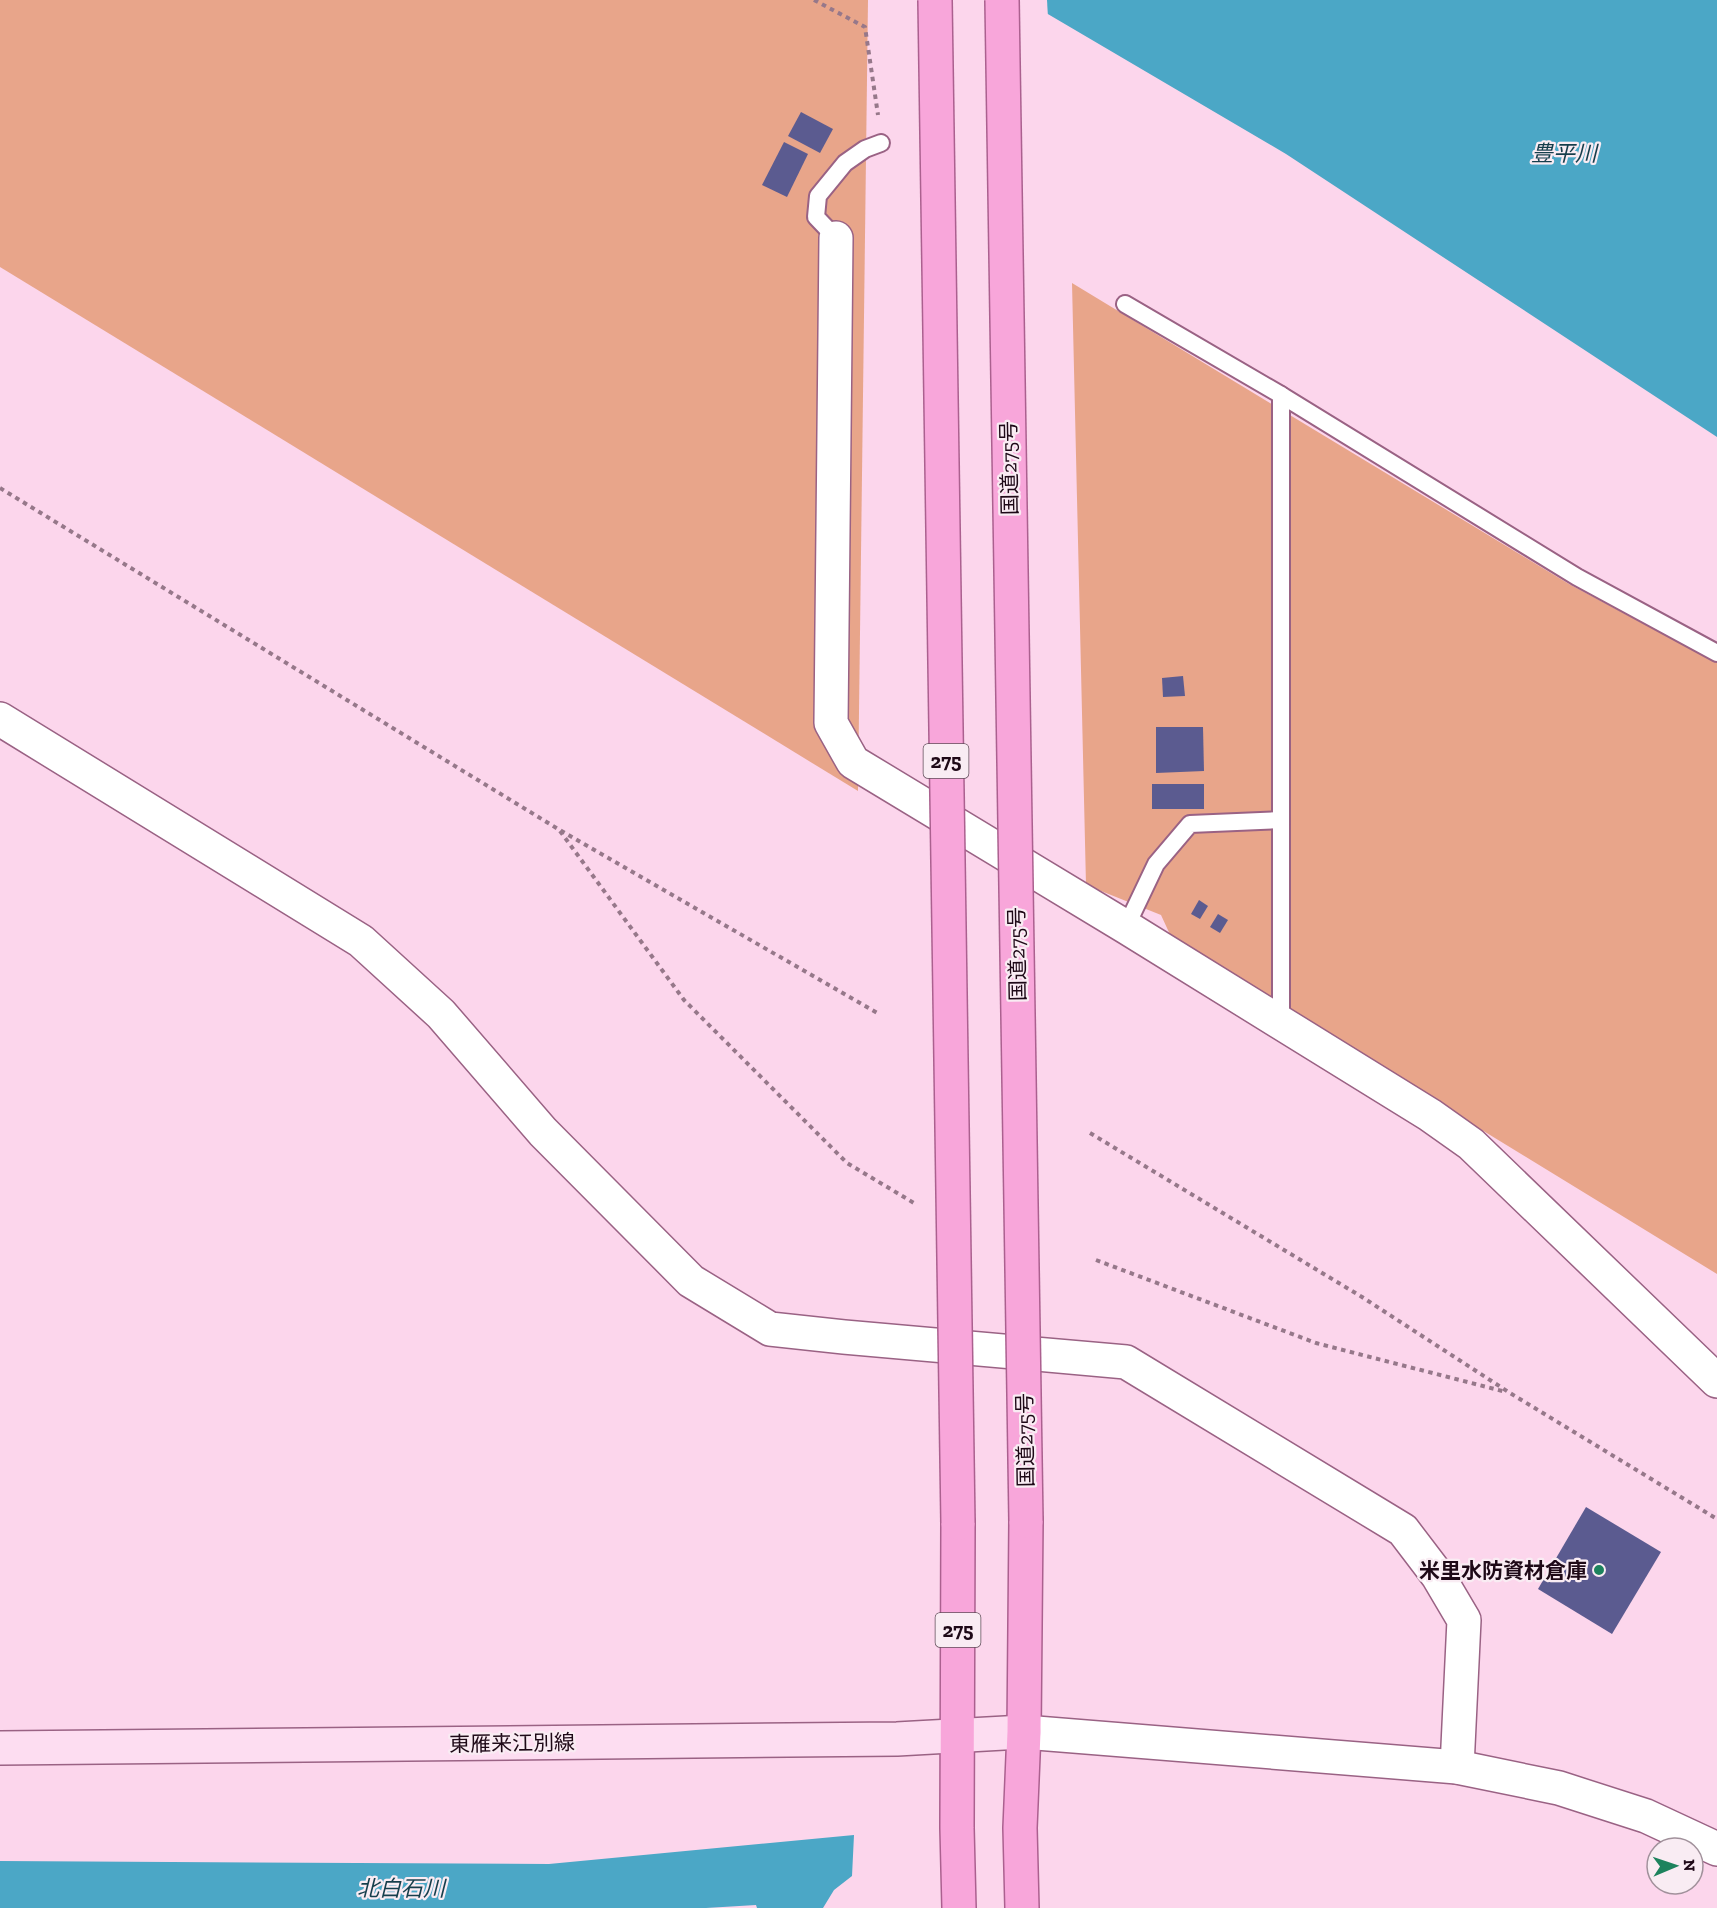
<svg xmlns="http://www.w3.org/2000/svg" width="1717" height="1908" viewBox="0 0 1717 1908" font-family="'Zilla Slab','Noto Sans JP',serif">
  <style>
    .green { fill: #e8a58a }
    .water { fill: #4ba7c6 }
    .pier { fill: #fcd6ec }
    .building { fill: #5b5b90 }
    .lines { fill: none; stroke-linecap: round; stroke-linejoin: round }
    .service-casing { stroke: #9a6284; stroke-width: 20 }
    .minor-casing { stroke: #9a6284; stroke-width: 36 }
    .secondary-casing { stroke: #9a6284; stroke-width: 36 }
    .trunk-casing { stroke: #ab608f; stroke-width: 36 }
    .path { stroke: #96788a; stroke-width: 4; stroke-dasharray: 4.5 4.5; stroke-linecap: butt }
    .service { stroke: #fff; stroke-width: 16 }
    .minor { stroke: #fff; stroke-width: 33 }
    .secondary { stroke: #fdddf1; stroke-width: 33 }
    .trunk { stroke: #f8a6da; stroke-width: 33 }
    .trunk-bridge-casing { stroke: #ab608f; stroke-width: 36; stroke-linecap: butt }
    .trunk-bridge { stroke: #f8a6da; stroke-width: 33 }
    .poi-dot { fill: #1d835d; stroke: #f9ecf3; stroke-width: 2 }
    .labels { text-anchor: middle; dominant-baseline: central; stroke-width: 4.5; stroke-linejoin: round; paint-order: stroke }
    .shield { fill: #f9ecf3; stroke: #604d59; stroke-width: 1.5 }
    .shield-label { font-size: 20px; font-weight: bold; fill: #1e0917 }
    .street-label { font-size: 21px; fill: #1e0917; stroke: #f9ecf3 }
    .poi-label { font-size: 21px; font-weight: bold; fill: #1e0917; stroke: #f9ecf3; text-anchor: end }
    .water-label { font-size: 22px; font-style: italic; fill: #153e4c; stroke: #f9ecf3 }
  </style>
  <rect width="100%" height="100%" fill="#fcd6ec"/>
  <g class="green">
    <path d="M0 0H868L858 791 0 267Z"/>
    <path d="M1072 283 1569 584 1717 663V1274L1173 941 1161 915 1086 885Z"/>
  </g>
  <g class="water">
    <path d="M1024 0H1717V437L1286 154Z"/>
    <path d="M854 1835 852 1876 834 1890 823 1908H757L756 1905 706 1908H0V1861L549 1864Z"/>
  </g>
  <path class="pier" d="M1021 0H1047L1048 18 1022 3Z"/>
  <g class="building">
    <path d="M801 112 833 129 820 153 788 136Z"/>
    <path d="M784 142 808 154 787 197 762 185Z"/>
    <path d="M1183 676 1185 696 1163 697 1162 678Z"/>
    <path d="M1156 727H1203L1204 771 1156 773Z"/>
    <rect x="1152" y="784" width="52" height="25"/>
    <path d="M1199 900 1208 906 1200 919 1191 914Z"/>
    <path d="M1218 914 1228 920 1220 933 1210 927Z"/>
    <path d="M1586 1507 1661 1552 1612 1634 1538 1589Z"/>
  </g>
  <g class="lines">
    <defs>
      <g id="service">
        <path d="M836 238 816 217 818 196 845 163 865 149 881 143"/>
        <path d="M1125 304 1281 395 1577 577 1717 653"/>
        <path d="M1281 395V1023"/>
        <path d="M1126 927 1156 864 1190 824 1281 820"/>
      </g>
      <g id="minor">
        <path d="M836 238 831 723 853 762 1126 927 1430 1115 1471 1144 1717 1381"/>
        <path d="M0 719 361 941 441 1014 543 1132 691 1281 770 1329 844 1337 1126 1362 1403 1530 1438 1576 1464 1620 1457 1767"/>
        <path d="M1024 1732 1457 1767 1559 1788 1646 1816 1717 1849"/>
      </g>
      <path id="secondary" d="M0 1748 897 1739 1024 1732"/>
      <g id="trunk">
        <path d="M958 1523 957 1828 959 1908"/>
        <path d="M1022 1908 1020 1828 1024 1732 1026 1521"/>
      </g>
    </defs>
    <use href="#service" class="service-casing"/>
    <use href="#minor" class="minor-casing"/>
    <use href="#secondary" class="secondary-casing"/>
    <use href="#trunk" class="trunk-casing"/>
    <g class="path">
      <path d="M814 0 865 27 878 115"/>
      <path d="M0 488 558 829 879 1014"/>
      <path d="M560 831 684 1000 847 1163 914 1203"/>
      <path d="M1090 1133 1362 1297 1510 1393 1717 1519"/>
      <path d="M1096 1260 1316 1343 1506 1392"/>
    </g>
    <use href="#service" class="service"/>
    <use href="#minor" class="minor"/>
    <use href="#secondary" class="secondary"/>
    <use href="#trunk" class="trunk"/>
    <defs>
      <g id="trunk-bridge">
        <path d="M935 0 958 1523"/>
        <path d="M1002 0 1026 1521"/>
      </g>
    </defs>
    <use href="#trunk-bridge" class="trunk-bridge-casing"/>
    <use href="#trunk-bridge" class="trunk-bridge"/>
  </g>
  <circle class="poi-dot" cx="1599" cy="1570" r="6"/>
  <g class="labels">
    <g class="shield">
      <rect x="923.5" y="744" width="45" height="34" rx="4.5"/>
      <rect x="935.5" y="1613" width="45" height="34" rx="4.5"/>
    </g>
    <g class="shield-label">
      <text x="946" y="761">275</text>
      <text x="958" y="1630">275</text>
    </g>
    <g class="street-label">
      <text transform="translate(1009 468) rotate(-91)">国道275号</text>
      <text transform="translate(1017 954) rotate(-91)">国道275号</text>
      <text transform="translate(1025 1440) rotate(-91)">国道275号</text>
      <text transform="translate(512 1743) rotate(-1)">東雁来江別線</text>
    </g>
    <g class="poi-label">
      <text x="1587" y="1570">米里水防資材倉庫</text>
    </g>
    <g class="water-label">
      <text x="1564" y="153">豊平川</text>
      <text x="401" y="1888">北白石川</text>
    </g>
  </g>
  <g transform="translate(1675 1866) rotate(88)"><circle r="28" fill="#f9ecf3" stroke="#a1919b" stroke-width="1.5"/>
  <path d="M0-4.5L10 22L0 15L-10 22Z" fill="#1d835d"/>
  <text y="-9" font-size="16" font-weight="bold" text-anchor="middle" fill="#1e0917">N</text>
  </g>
</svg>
